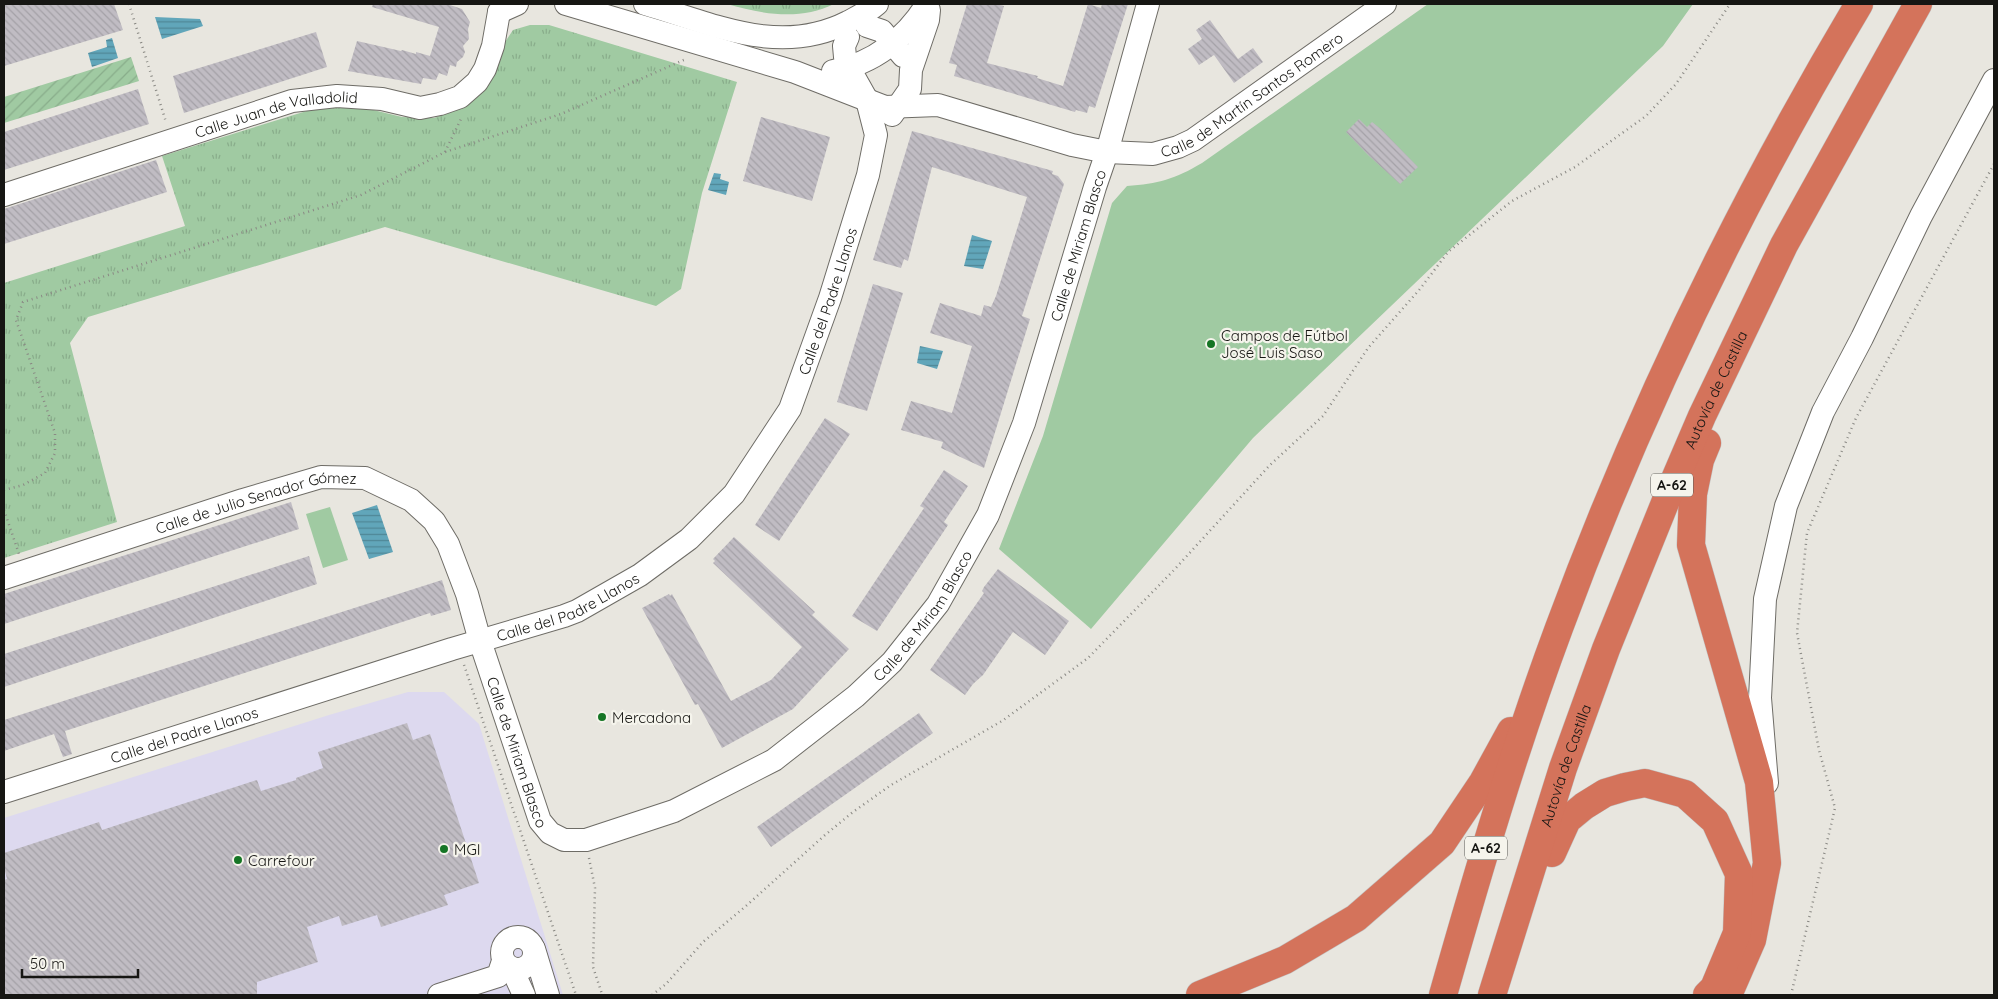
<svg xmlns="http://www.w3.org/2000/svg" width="1998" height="999" viewBox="0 0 1998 999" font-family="Quicksand,sans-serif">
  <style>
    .commercial { fill: #ddd9ef }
    .grass { fill: url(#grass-tufts) }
    .garden { fill: url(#garden-furrows) }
    .pitch { fill: #a0caa2 }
    .water { fill: url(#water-rules) }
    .building { fill: url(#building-back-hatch) }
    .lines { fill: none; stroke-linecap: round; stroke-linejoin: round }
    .minor-casing { stroke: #6e6c66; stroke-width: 24 }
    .highway-casing { stroke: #c2c2c2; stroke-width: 29 }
    .path { stroke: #8a8984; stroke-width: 2.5; stroke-dasharray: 1 4; stroke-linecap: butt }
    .minor { stroke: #fff; stroke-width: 22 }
    .highway { stroke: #d4735b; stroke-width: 28 }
    .poi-dot { fill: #157525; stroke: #f5f4ec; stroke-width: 2 }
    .labels { text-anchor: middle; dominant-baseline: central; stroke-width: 4.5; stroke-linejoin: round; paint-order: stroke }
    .shield { fill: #f5f4ec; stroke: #595954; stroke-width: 1 }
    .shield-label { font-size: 14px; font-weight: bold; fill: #161613 }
    .street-label { font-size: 15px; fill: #161613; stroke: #f5f4ec }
    .poi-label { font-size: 15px; fill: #161613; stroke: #f5f4ec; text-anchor: start }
  </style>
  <defs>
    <pattern id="grass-tufts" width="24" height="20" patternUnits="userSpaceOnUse" patternTransform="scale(1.25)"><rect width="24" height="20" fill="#a0caa2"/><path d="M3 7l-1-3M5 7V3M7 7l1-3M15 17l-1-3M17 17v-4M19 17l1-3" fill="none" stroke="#89ad8b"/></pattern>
    <pattern id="garden-furrows" width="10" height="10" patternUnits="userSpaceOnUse" patternTransform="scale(1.25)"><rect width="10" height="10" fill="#a0caa2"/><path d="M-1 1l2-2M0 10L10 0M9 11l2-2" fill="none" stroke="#89ad8b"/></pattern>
    <pattern id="water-rules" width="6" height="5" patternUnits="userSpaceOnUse" patternTransform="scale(1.25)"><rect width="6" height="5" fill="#61a6ba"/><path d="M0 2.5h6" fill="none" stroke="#4f8696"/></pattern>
    <pattern id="building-back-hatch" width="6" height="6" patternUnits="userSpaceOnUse" patternTransform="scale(1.25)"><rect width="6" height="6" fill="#c0bcc3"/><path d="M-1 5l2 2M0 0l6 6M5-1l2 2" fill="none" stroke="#a4a1a7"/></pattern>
  </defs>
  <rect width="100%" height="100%" fill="#e8e6df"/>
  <path class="commercial" d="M408 692H444L479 724 563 995H4V818L329 715Z"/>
  <g class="grass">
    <path d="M727 4H834C800 21 761 14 727 4Z"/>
    <path d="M530 25H549L737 82 702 193 681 289 656 306 385 227 88 317 70 343 117 522 4 558V283L185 226 162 156 313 109 361 107 402 117 434 118 462 107 513 30Z"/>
  </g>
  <path class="garden" d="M131 57 139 81 4 123V97Z"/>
  <g class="pitch">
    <path d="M1428 4H1693L1663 46 1253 438 1091 629 999 549 1043 436 1112 203 1127 186C1158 184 1175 179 1202 163Z"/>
    <path d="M330 507 348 560 323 568 306 514Z"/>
  </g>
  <g class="water">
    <path d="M155 17 200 19 203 26 162 39Z"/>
    <path d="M112 38 118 58 92 67 88 53 107 47 106 40Z"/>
    <path d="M714 173 721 174 720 179 729 182 726 195 708 190Z"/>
    <path d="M972 235 992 241 983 269 964 266Z"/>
    <path d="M920 346 943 351 937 369 917 363Z"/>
    <path d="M377 505 393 552 369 559 352 513Z"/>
  </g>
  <g class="building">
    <path d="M4 4H114L123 30 4 66Z"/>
    <path d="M373 4H447L462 9 470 22 468 29 469 39 463 46 465 52 463 57 457 62 456 67 450 65 447 76 439 73 436 80 423 78 421 84 348 71 357 41 401 51 402 50 416 54V52L430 56 439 27 372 7Z"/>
    <path d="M967 4H995L1004 6 987 63 1038 76 1037 78 1063 86 1088 4 1101 8 1102 4H1128L1095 108 1089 106 1087 113 1076 110 1075 112 954 76 957 65 949 63Z"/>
    <path d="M1210 20 1238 59 1253 48 1263 62 1234 83 1214 55 1199 65 1188 49 1202 39 1196 30Z"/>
    <path d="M316 32 327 67 184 113 173 76Z"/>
    <path d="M138 89 149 124 4 170V132Z"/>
    <path d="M761 117 830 137 812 201 743 181Z"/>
    <path d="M1359 119 1367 127 1372 122 1381 129 1418 167 1400 184 1368 155 1346 132Z"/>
    <path d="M912 131 1053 171 1052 174 1058 176 1064 184 1022 316 1030 319 984 468 941 448 943 442 901 430 911 401 952 413 972 346 930 333 940 303 981 316 984 305 991 307 996 296 1027 197 932 167 908 261 904 259 901 268 873 260Z"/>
    <path d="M156 160 167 192 4 244V209Z"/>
    <path d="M873 284 903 293 867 411 837 402Z"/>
    <path d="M825 418 850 434 779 541 755 525Z"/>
    <path d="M944 470 968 486 944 522 948 525 877 631 852 616 924 508 920 506Z"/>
    <path d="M291 502 299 529 4 624V594Z"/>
    <path d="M734 537 815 612 812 615 849 649 793 709 722 748 698 704 695 705 642 608 669 594 670 596 672 594 731 701 771 680 802 647 713 563 715 561 713 559Z"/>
    <path d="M309 556 317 584 4 687V654Z"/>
    <path d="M998 569 1069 621 1045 655 1013 632 983 675 973 684 965 695 930 670 984 593 982 591 984 587Z"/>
    <path d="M442 580 451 610 431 616 430 613 65 731 72 754 63 757 54 734 4 751V720Z"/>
    <path d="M919 713 933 733 771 847 757 827Z"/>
    <path d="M407 723 413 740 430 734 479 883 444 895 448 905 381 927 377 915 342 926 339 916 307 927 318 962 257 982V995H4V880L7 879 4 867V853L99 822 102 830 257 780 261 791 296 780V778L323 768 318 752Z"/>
  </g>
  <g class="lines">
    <defs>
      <g id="minor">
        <path id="s1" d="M566 4 795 72 885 107 938 105 1072 145 1107 152 1153 154 1178 147 1193 140 1385 4"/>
        <path d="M645 4C713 24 779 57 848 22 859 16 868 12 877 4"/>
        <path d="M499 12 517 4"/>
        <path d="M867 26 882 31 903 56"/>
        <path d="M833 71C873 64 906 38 927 4"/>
        <path d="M892 115 910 89 911 70 928 20 929 10"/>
        <path id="s2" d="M4 195 292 101 337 96 382 99 420 108 440 104 460 97 477 82 485 69 493 46 499 12"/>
        <path id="s3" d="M4 578 243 500 321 477 365 478 411 500 434 521 448 544 467 594 480 641 540 821 550 833 564 840H586L674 811 774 760 856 696 892 662 938 604 988 515 1024 423 1095 187 1107 152 1148 4"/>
        <path d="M1767 783 1760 698 1765 599 1786 506 1823 412 1862 338 1921 216 1994 80"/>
        <path id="s4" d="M4 792 452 649 564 616 577 611 640 575 689 539 734 494 790 409 830 298 868 175 876 135 867 100 849 68 845 57 844 46 848 37"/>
        <circle cx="518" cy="953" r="16"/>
        <path d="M534 949 548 995"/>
        <path d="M512 969 524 995"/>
        <path d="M439 995 498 976 503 961"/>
      </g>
      <g id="highway">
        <path d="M1707 443 1700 460 1693 494 1691 545 1759 782 1767 863 1752 940 1728 995"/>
        <path d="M1552 853 1567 820 1584 806 1605 793 1625 787 1645 783 1685 794 1715 821 1739 874 1737 933 1714 988 1707 995"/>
        <path d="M1200 995 1285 960 1356 918 1442 843 1483 782 1511 731"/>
        <path d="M1443 995C1478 872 1514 749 1559 628 1638 414 1742 200 1859 4"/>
        <path id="s5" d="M1492 995 1563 768 1606 649 1669 493 1702 416 1784 245 1918 4"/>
      </g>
    </defs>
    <use href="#minor" class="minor-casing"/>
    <use href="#highway" class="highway-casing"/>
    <g class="path">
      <path d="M129 4 166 122"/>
      <path d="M445 152 462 117"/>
      <path d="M4 490 23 485 45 473 55 453V433L16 320 23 302 361 195 445 152 561 114 686 59"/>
      <path d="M4 510 19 554"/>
      <path d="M464 665 576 995"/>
      <path d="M589 858 595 888 593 967 602 994 604 995"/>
      <path d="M652 995 666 984 703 942 746 906 825 835 853 812 891 785 1002 721 1088 658 1174 570 1270 465 1323 416 1368 348 1420 289 1448 252 1512 201 1575 167 1646 116 1676 84 1730 4"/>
      <path d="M1791 995 1835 808 1819 750 1797 633 1807 533 1856 418 1994 164"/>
    </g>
    <use href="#minor" class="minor"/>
    <use href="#highway" class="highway"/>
  </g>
  <g class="poi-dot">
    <circle cx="1211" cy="344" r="5"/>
    <circle cx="602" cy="717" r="5"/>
    <circle cx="444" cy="849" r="5"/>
    <circle cx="238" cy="860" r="5"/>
  </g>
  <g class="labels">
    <g class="shield">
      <rect x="1651" y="473.5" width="42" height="23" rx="4"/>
      <rect x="1465" y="836.5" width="42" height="23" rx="4"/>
    </g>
    <g class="shield-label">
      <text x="1672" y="485">A-62</text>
      <text x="1486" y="848">A-62</text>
    </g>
    <g class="street-label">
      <text stroke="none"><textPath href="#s1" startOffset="726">Calle de Martín Santos Romero</textPath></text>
      <text stroke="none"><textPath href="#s2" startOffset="285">Calle Juan de Valladolid</textPath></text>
      <text stroke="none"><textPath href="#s3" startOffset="1650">Calle de Miriam Blasco</textPath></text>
      <text stroke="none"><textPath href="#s4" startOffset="1014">Calle del Padre Llanos</textPath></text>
      <text stroke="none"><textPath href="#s5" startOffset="646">Autovía de Castilla</textPath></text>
      <text stroke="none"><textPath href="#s3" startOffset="264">Calle de Julio Senador Gómez</textPath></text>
      <text stroke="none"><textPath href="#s4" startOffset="594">Calle del Padre Llanos</textPath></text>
      <text stroke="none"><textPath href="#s3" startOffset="1245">Calle de Miriam Blasco</textPath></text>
      <text stroke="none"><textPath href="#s4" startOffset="189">Calle del Padre Llanos</textPath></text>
      <text stroke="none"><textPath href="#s3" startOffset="705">Calle de Miriam Blasco</textPath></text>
      <text stroke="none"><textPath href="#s5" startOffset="241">Autovía de Castilla</textPath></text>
    </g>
    <g class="poi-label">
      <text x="1221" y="335">Campos de Fútbol<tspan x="1221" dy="17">José Luis Saso</tspan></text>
      <text x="612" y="717">Mercadona</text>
      <text x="454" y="849">MGI</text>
      <text x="248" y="860">Carrefour</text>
    </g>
  </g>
  <rect width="1998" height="999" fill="none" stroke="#161613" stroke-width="10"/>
  <path d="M22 969v8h116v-8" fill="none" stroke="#161613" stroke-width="2.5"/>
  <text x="30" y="969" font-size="15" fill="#161613" stroke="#f5f4ec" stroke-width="4" paint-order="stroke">50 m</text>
</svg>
